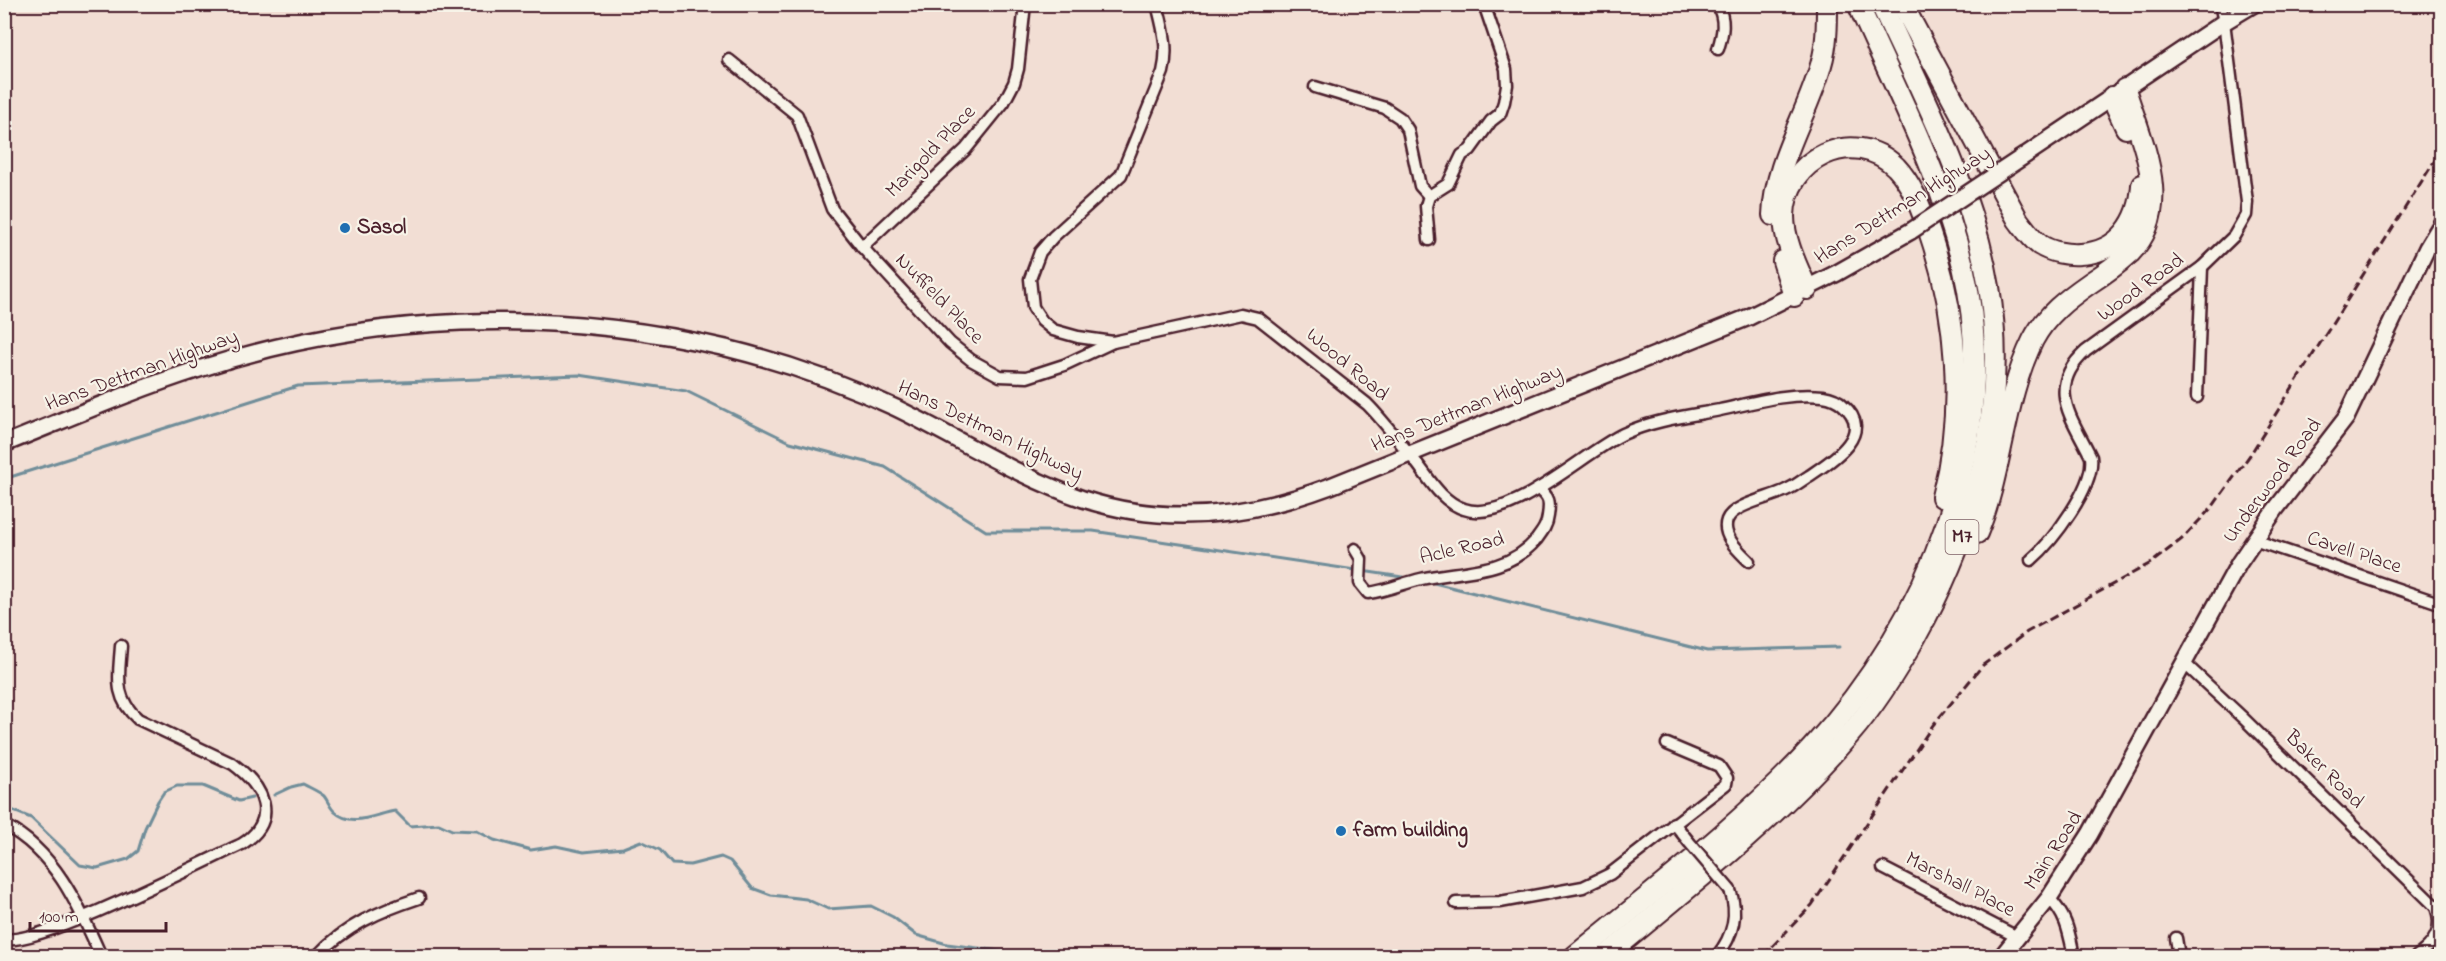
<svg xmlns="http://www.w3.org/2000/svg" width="2446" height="961" viewBox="0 0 2446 961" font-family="'Indie Flower',sans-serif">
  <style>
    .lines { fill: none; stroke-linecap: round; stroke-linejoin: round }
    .stream { stroke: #6f8d99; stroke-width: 3 }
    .street-casing { stroke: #4a1f2b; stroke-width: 15 }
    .secondary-casing { stroke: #4a1f2b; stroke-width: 20 }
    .highway-casing { stroke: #4a1f2b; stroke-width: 24 }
    .street { stroke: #f7f3e8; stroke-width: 10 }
    .secondary { stroke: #f7f3e8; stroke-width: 15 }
    .highway { stroke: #f7f3e8; stroke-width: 20 }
    .rail { stroke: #4a1f2b; stroke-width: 3; stroke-dasharray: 9 4.5; stroke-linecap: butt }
    .street-bridge-casing { stroke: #4a1f2b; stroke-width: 15; stroke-linecap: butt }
    .secondary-bridge-casing { stroke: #4a1f2b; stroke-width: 20; stroke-linecap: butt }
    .street-bridge { stroke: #f7f3e8; stroke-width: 10 }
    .secondary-bridge { stroke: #f7f3e8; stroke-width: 15 }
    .poi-dot { fill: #1f6fb2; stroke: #f7f3e8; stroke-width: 2 }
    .labels { text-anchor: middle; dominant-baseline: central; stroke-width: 4.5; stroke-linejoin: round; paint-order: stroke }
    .shield { fill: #f7f3e8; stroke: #7e5f64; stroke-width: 1.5 }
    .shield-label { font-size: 20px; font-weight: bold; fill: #4a1f2b }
    .street-label { font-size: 21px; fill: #4a1f2b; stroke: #f7f3e8 }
    .poi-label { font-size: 21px; font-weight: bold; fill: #4a1f2b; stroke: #f7f3e8; text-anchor: start }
  </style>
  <rect width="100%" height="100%" fill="#f2ded4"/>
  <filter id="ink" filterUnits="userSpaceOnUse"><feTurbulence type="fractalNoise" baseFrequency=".0167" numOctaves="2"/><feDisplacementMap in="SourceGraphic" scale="12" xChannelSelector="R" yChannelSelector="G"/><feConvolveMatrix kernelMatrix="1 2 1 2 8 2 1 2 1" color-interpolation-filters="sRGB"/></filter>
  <g filter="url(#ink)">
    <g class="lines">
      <g class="stream">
        <path d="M4 479 298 386 579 375 686 391 790 442 885 467 986 531H1093L1409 578"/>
        <path d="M1430 582 1707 651 1839 647"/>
        <path d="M274 795 291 787 303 784C310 788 318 791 324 796 328 801 330 808 335 812 352 828 376 814 395 811L410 826 439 824 452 830 477 831 494 840 531 850 556 846 584 852 623 848 641 841 660 850 672 864 690 865 721 857 730 861 752 888 771 895 806 899 828 909 871 906 893 917 916 935 947 944 1008 952 1017 956"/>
        <path d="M4 807 31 818 80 865 97 868 128 859 138 851 145 828 158 801 164 792 177 786H203L239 801 252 798"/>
      </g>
      <defs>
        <g id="street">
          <path d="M1157 4C1163 28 1169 48 1163 72L1121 175 1053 237 1040 252 1030 279 1033 307 1042 321 1053 330 1078 337 1113 342 1241 314 1258 318 1367 404C1383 420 1396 438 1411 456 1427 474 1439 501 1464 509 1508 525 1583 453 1623 434 1653 420 1688 416 1720 410 1752 403 1789 392 1823 396 1830 397 1838 400 1843 405 1877 434 1830 462 1809 476 1801 481 1794 487 1786 490 1771 498 1733 504 1727 520 1721 536 1740 552 1749 561"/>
          <path d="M1717 4C1726 20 1723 33 1718 49"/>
          <path d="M729 60 797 115 832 209 862 247 950 343 971 360 1000 376 1027 377 1064 365 1113 342"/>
          <path d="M1315 87 1385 108 1400 118 1408 130 1420 186 1429 196"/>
          <path d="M1429 196 1448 184 1462 155 1470 150 1491 121 1500 114 1504 102 1507 85 1506 69 1484 4"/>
          <path d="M1429 196 1426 206 1429 240"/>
          <path d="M862 247 966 149 1004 102 1014 83 1018 69 1025 4"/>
          <path d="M2197 397 2202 267"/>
          <path d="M2254 540 2442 604"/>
          <path d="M1355 549 1361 559 1360 583 1368 593C1387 591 1403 583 1421 579 1461 570 1507 574 1536 540 1542 532 1547 526 1548 516 1550 503 1550 496 1538 489"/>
          <path d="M2031 560C2053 541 2095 486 2091 457 2072 417 2045 388 2086 351L2202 267 2234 236 2246 215 2247 202 2224 22 2220 4"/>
          <path d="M2184 663 2243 718 2436 907C2444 928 2434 945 2417 956"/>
          <path d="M1674 823 1689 842"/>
          <path d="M4 825C55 851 79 907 101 956"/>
          <path d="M1883 868 2019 938"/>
          <path d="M2049 898C2067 916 2069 933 2074 956"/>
          <path d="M1456 903 1500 902 1583 887 1610 874 1726 784 1727 778 1719 766 1667 744"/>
          <path d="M2176 938 2179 956"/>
          <path d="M4 939C39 946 201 863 242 844 281 819 263 786 233 764L138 719C113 697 119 676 121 646"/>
          <path d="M317 956C346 925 380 911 419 898"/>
          <path d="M1717 956C1733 936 1739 915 1730 890"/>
        </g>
        <g id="secondary">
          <path d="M2021 158 2224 22 2254 4"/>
          <path d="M4 444C69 418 133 390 199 369 370 313 551 307 726 348 783 362 843 383 896 408 958 438 1018 477 1083 499 1165 526 1248 517 1328 487L1749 317 1837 273 1911 231"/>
          <path d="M2002 956 2049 898 2090 834 2239 563 2275 510 2346 418 2427 248 2442 223"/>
        </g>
        <g id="highway">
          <path d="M1902 4 2018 220C2025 229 2031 238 2040 245 2051 252 2067 255 2080 254 2119 252 2140 222 2142 185"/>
          <path d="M2112 97 2126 128"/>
          <path d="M1773 215C1775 161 1807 116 1821 65 1827 45 1827 25 1827 4"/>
          <path d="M1783 261 1794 296"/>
          <path d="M1807 289C1797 266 1784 241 1784 216 1785 159 1853 125 1896 167 1913 185 1921 209 1929 231 1958 316 1965 410 1942 497"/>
          <path d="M1977 533C2003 471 2003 400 2033 340 2046 315 2067 299 2090 283 2104 274 2118 264 2130 253 2175 207 2141 141 2125 89"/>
          <path d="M1575 956C1656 889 1741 825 1812 748 1928 623 2004 437 1963 266 1941 175 1896 90 1858 4"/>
          <path d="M1606 956C1691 886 1778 817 1850 734 1876 704 1897 670 1916 636 1975 530 2009 409 1989 287 1972 187 1923 95 1881 4"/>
        </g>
      </defs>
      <use href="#street" class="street-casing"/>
      <use href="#secondary" class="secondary-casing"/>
      <use href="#highway" class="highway-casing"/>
      <use href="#street" class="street"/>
      <use href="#secondary" class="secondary"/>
      <use href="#highway" class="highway"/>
      <path class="rail" d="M1763 956 1812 905 1933 725 1983 665 2027 632 2151 563 2182 539 2213 506 2250 455 2442 149"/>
      <defs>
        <path id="street-bridge" d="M1689 842 1730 890"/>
        <path id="secondary-bridge" d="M1911 231 2021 158"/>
      </defs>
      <use href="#street-bridge" class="street-bridge-casing"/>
      <use href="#secondary-bridge" class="secondary-bridge-casing"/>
      <use href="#street-bridge" class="street-bridge"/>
      <use href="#secondary-bridge" class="secondary-bridge"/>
    </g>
  </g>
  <g class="poi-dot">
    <circle cx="345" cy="228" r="6"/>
    <circle cx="1341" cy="831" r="6"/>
  </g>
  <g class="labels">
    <rect class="shield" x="1945.5" y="520" width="33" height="34" rx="4.5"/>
    <g class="shield-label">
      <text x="1962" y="537">M7</text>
    </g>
    <g class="street-label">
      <text transform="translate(931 152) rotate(-46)">Marigold Place</text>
      <text transform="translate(1903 206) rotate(-32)">Hans Dettman Highway</text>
      <text transform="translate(2141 288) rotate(-36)">Wood Road</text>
      <text transform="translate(939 299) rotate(46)">Nuffield Place</text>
      <text transform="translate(1347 365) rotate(40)">Wood Road</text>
      <text transform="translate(142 371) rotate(-20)">Hans Dettman Highway</text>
      <text transform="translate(1467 409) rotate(-22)">Hans Dettman Highway</text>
      <text transform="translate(990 431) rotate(26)">Hans Dettman Highway</text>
      <text transform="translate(2273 481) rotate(-53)">Underwood Road</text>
      <text transform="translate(1462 549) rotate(-13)">Acle Road</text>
      <text transform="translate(2354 553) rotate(18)">Cavell Place</text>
      <text transform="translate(2324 770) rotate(45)">Baker Road</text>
      <text transform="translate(2054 851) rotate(-57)">Main Road</text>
      <text transform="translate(1960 885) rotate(27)">Marshall Place</text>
    </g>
    <g class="poi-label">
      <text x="357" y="228">Sasol</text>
      <text x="1353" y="831">farm building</text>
    </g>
  </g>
  <rect width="2446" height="961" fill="none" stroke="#f7f3e8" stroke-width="24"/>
  <rect x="12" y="12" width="2422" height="937" fill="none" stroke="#4a1f2b" stroke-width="2" filter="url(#ink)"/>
  <path d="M30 922v9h136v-9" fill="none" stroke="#4a1f2b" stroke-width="3"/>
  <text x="39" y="922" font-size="18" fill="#4a1f2b" stroke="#f7f3e8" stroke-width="4.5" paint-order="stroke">100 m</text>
</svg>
